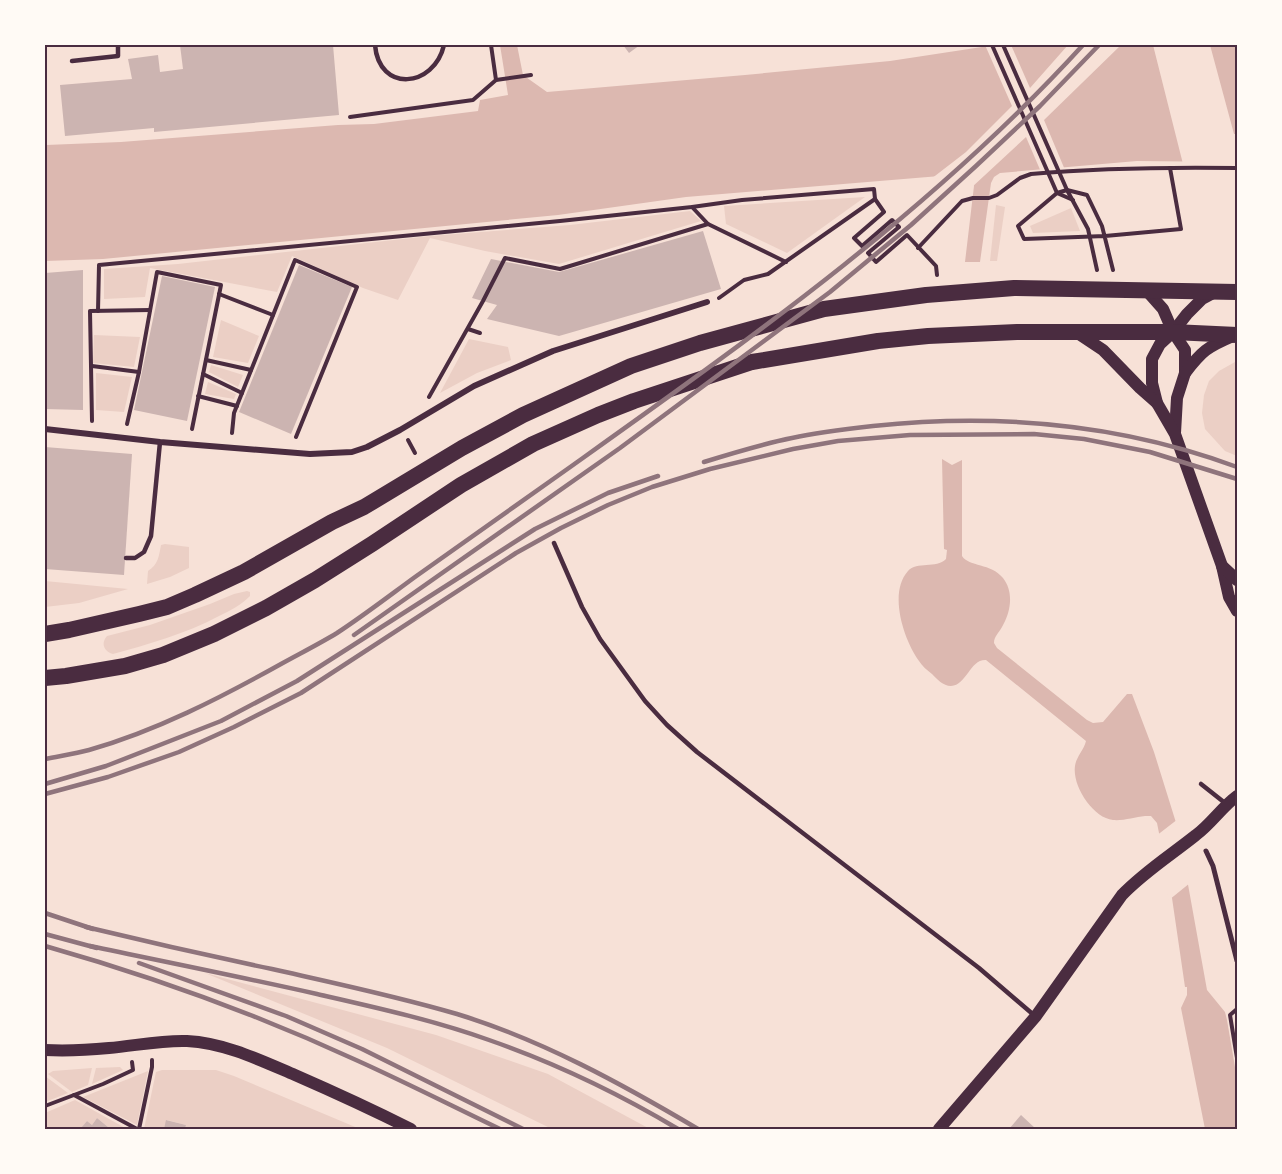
<svg xmlns="http://www.w3.org/2000/svg" width="1282" height="1174" viewBox="0 0 1282 1174" font-family="'Source Sans 3',sans-serif">
  <style>
    .green { fill: #ebcfc5 }
    .water { fill: #dcb8b0 }
    .pier { fill: #f7e1d7 }
    .building { fill: #ccb4b1 }
    .lines { fill: none; stroke-linecap: round; stroke-linejoin: round }
    .path { stroke: #4a2c40; stroke-width: 4 }
    .service { stroke: #4a2c40; stroke-width: 4.5 }
    .pedestrian { stroke: #4a2c40; stroke-width: 5 }
    .minor { stroke: #4a2c40; stroke-width: 6 }
    .secondary { stroke: #4a2c40; stroke-width: 12 }
    .trunk { stroke: #4a2c40; stroke-width: 16 }
    .rail { stroke: #8f747c; stroke-width: 4.5 }
    .neatline { fill: none; stroke: #4a2c40; stroke-width: 2 }
  </style>
  <rect width="100%" height="100%" fill="#f7e1d7"/>
  <g class="green">
    <path d="M865 197 787 253 726 224 724 206Z"/>
    <path d="M996 205 1005 207 997 261H990Z"/>
    <path d="M1071 208 1080 231 1033 233 1030 226Z"/>
    <path d="M690 211 701 221 559 264 485 251 430 238 398 300 363 288 292 256 277 292 150 268 145 297 104 299V269L178 264 430 236 570 225Z"/>
    <path d="M221 320 259 336 248 363 213 357Z"/>
    <path d="M94 335 140 337 134 367 93 363Z"/>
    <path d="M469 339 508 347 511 360 477 373 440 393Z"/>
    <path d="M1235 362H1237V456L1225 451 1205 429 1202 413 1204 395 1209 381 1219 371Z"/>
    <path d="M211 365 243 375 238 387 209 372Z"/>
    <path d="M96 373 132 377 124 412 96 410Z"/>
    <path d="M208 382 236 394 234 399 205 394Z"/>
    <path d="M165 544 189 547V568L170 577 147 584 148 571C158 565 159 556 161 545Z"/>
    <path d="M45 581 128 589 79 603 45 607Z"/>
    <path d="M247 591 250 592V596C241 605 230 611 219 616 185 634 149 644 113 654 105 652 100 644 107 636L150 625 210 604 234 594Z"/>
    <path d="M205 973 436 1035 548 1074 650 1129H552L387 1048Z"/>
    <path d="M120 1067 123 1070 92 1084 96 1068Z"/>
    <path d="M92 1068 88 1085 72 1092 48 1074 53 1071Z"/>
    <path d="M162 1070H216L234 1076 360 1129H185L186 1125 167 1120 164 1129 158 1128 157 1129H144L156 1072Z"/>
    <path d="M148 1071 137 1125 83 1097Z"/>
    <path d="M45 1076 68 1093 45 1102Z"/>
    <path d="M75 1100 127 1129H107L108 1127 97 1118 92 1125 87 1121 80 1129H45V1113Z"/>
  </g>
  <g class="water">
    <path d="M500 45H517L523 75 547 92 745 75 890 61 995 45H1237V162L1137 161 1000 173 994 177 991 183 980 262H965L974 186 973 180 964 174 686 197 558 215 103 259 45 261 46 145 121 142 338 125 374 124 478 111 480 100 508 95Z"/>
    <path d="M942 459 952 465 962 460V556C969 567 991 563 1003 578 1014 592 1011 612 1002 627 999 633 994 636 994 643L997 648 1087 720 1093 723 1103 722 1127 694H1132L1154 752 1178 829 1207 990 1225 1012 1227 1020 1237 1079V1129H1205L1181 1008 1187 995V987H1185L1172 898 1157 823 1151 816H1145C1135 817 1123 821 1113 820 1093 818 1072 786 1075 766 1076 757 1084 750 1086 741L986 660C970 659 967 685 951 686 943 686 937 679 932 674 927 670 922 666 919 661 904 640 888 593 908 571 917 561 936 569 946 559L947 550 944 549Z"/>
  </g>
  <g class="pier">
    <path d="M985 45H1011L1030 88 1068 45H1121L1044 120 1065 170 1041 172 1026 137 971 188 970 182 968 179 964 177 931 179 966 152 1012 106Z"/>
    <path d="M1153 45H1210L1234 134H1237V165L1183 164Z"/>
    <path d="M1178 819 1190 883 1169 900 1156 836Z"/>
  </g>
  <g class="building">
    <path d="M180 45H333L339 115 154 132V128L65 136 60 85 132 79 128 59 158 55 160 72 183 69Z"/>
    <path d="M623 45H640L629 53Z"/>
    <path d="M703 231 721 289 559 336 487 319 497 305 472 298 491 259 559 272Z"/>
    <path d="M299 265 352 287 291 434 239 412Z"/>
    <path d="M83 270V410L45 409V273Z"/>
    <path d="M162 276 215 287 187 421 134 410Z"/>
    <path d="M45 447 132 454 124 575 45 569Z"/>
    <path d="M1021 1115 1036 1129H1009Z"/>
    <path d="M97 1118 108 1127 107 1129H80L87 1121 92 1125Z"/>
    <path d="M166 1120 186 1125 185 1129H164Z"/>
  </g>
  <g class="lines">
    <g class="path">
      <path d="M992 45 1057 193 1073 200"/>
      <path d="M1003 45 1067 190 1088 229 1097 270"/>
      <path d="M496 80 531 75"/>
      <path d="M350 117 473 100 496 80 491 45"/>
      <path d="M692 207 708 224"/>
      <path d="M918 248 962 201 973 198H989L997 195 1020 178 1031 174C1100 168 1168 167 1237 168"/>
      <path d="M1113 270 1102 226 1087 195 1067 190 1057 193 1018 226 1024 239 1105 236 1181 229 1170 168"/>
      <path d="M219 294 273 315"/>
      <path d="M719 298 744 280 768 274 875 199"/>
      <path d="M98 311 99 265 560 221 692 207 742 200 874 189 875 199 884 212 854 238 862 246 892 220 899 227 868 253 876 262 907 235 936 266 937 275"/>
      <path d="M468 329 480 333"/>
      <path d="M206 360 251 370"/>
      <path d="M92 366 139 372"/>
      <path d="M203 374 242 393"/>
      <path d="M198 396 237 406"/>
      <path d="M429 397 483 301 505 258 560 269 708 224 786 262"/>
      <path d="M92 421 90 311 150 310"/>
      <path d="M127 424 139 372 157 272 221 285 192 429"/>
      <path d="M232 433 234 413 295 260 357 287 296 437"/>
      <path d="M408 440 415 453"/>
      <path d="M1237 1009 1230 1015 1237 1058"/>
      <path d="M74 1095 137 1129"/>
      <path d="M45 1106 103 1084 133 1070 132 1062"/>
      <path d="M139 1129 152 1067V1060"/>
    </g>
    <g class="service">
      <path d="M375 45C379 93 434 88 444 45"/>
      <path d="M72 61 118 56V45"/>
      <path d="M554 543 582 607 600 639 645 701 667 725 697 752 979 968 1035 1016"/>
      <path d="M126 558H135L144 552 151 536 160 442"/>
      <path d="M1201 784 1225 803"/>
    </g>
    <path class="pedestrian" d="M1206 851 1213 866 1237 961"/>
    <path class="minor" d="M45 429 160 442 310 454 352 452 367 447 400 430 474 386 553 351 707 302"/>
    <g class="secondary">
      <path d="M1147 291 1163 309 1173 332 1185 350V373L1177 398 1175 433"/>
      <path d="M1215 292 1202 299 1187 314 1173 332 1160 344 1152 359V383L1157 403 1175 434 1222 566 1229 597 1237 611"/>
      <path d="M1076 332 1103 350 1140 388 1157 403"/>
      <path d="M1185 373C1202 351 1207 347 1233 336"/>
      <path d="M1222 566 1237 580"/>
      <path d="M45 1050C66 1051 88 1050 109 1048 134 1046 161 1040 187 1041 225 1043 260 1060 295 1075 334 1092 373 1110 411 1129"/>
      <path d="M939 1129 1036 1016 1122 895C1144 872 1171 855 1196 835 1211 824 1222 807 1237 796"/>
    </g>
    <g class="trunk">
      <path d="M45 634 69 630 139 614 167 607 195 595 244 572 332 522 364 507 462 448 523 415 631 366 700 343 824 309 926 295 1014 288 1237 292"/>
      <path d="M45 678 66 676 125 666 163 655 214 634 266 608 315 580 372 544 461 485 533 444 598 415 634 401 752 362 878 341 928 336 1017 332H1173L1237 335"/>
    </g>
    <g class="rail">
      <path d="M704 462C733 453 762 444 792 438 819 432 846 429 873 426 996 413 1121 424 1237 467"/>
      <path d="M354 635 620 448 830 292 911 225 976 166 1040 106 1099 45"/>
      <path d="M45 759C59 756 74 754 89 750 156 731 220 698 281 664 299 654 319 644 337 633 363 616 389 596 415 577 465 542 515 506 566 470 747 341 932 211 1083 45"/>
      <path d="M45 784 106 766 221 721 297 681 535 529 608 493 658 476"/>
      <path d="M45 794 108 777 179 752 234 727 301 693 516 553 561 528 608 505 652 487 710 469 793 449 838 441 910 435 1034 434 1084 439 1150 452 1237 479"/>
      <path d="M45 913 93 929"/>
      <path d="M86 927C148 942 210 956 272 969 334 983 396 996 457 1014 542 1040 622 1084 698 1129"/>
      <path d="M45 934 97 948"/>
      <path d="M45 946C151 976 256 1014 356 1060 405 1082 452 1106 500 1129"/>
      <path d="M90 946C166 962 241 977 317 994 374 1007 433 1020 489 1040 555 1063 618 1093 678 1129"/>
      <path d="M139 963 286 1016 362 1049 523 1129"/>
    </g>
  </g>
  <rect width="1282" height="1174" fill="none" stroke="#fffaf5" stroke-width="93"/>
  <rect x="46" y="46" width="1190" height="1082" class="neatline"/>
</svg>
